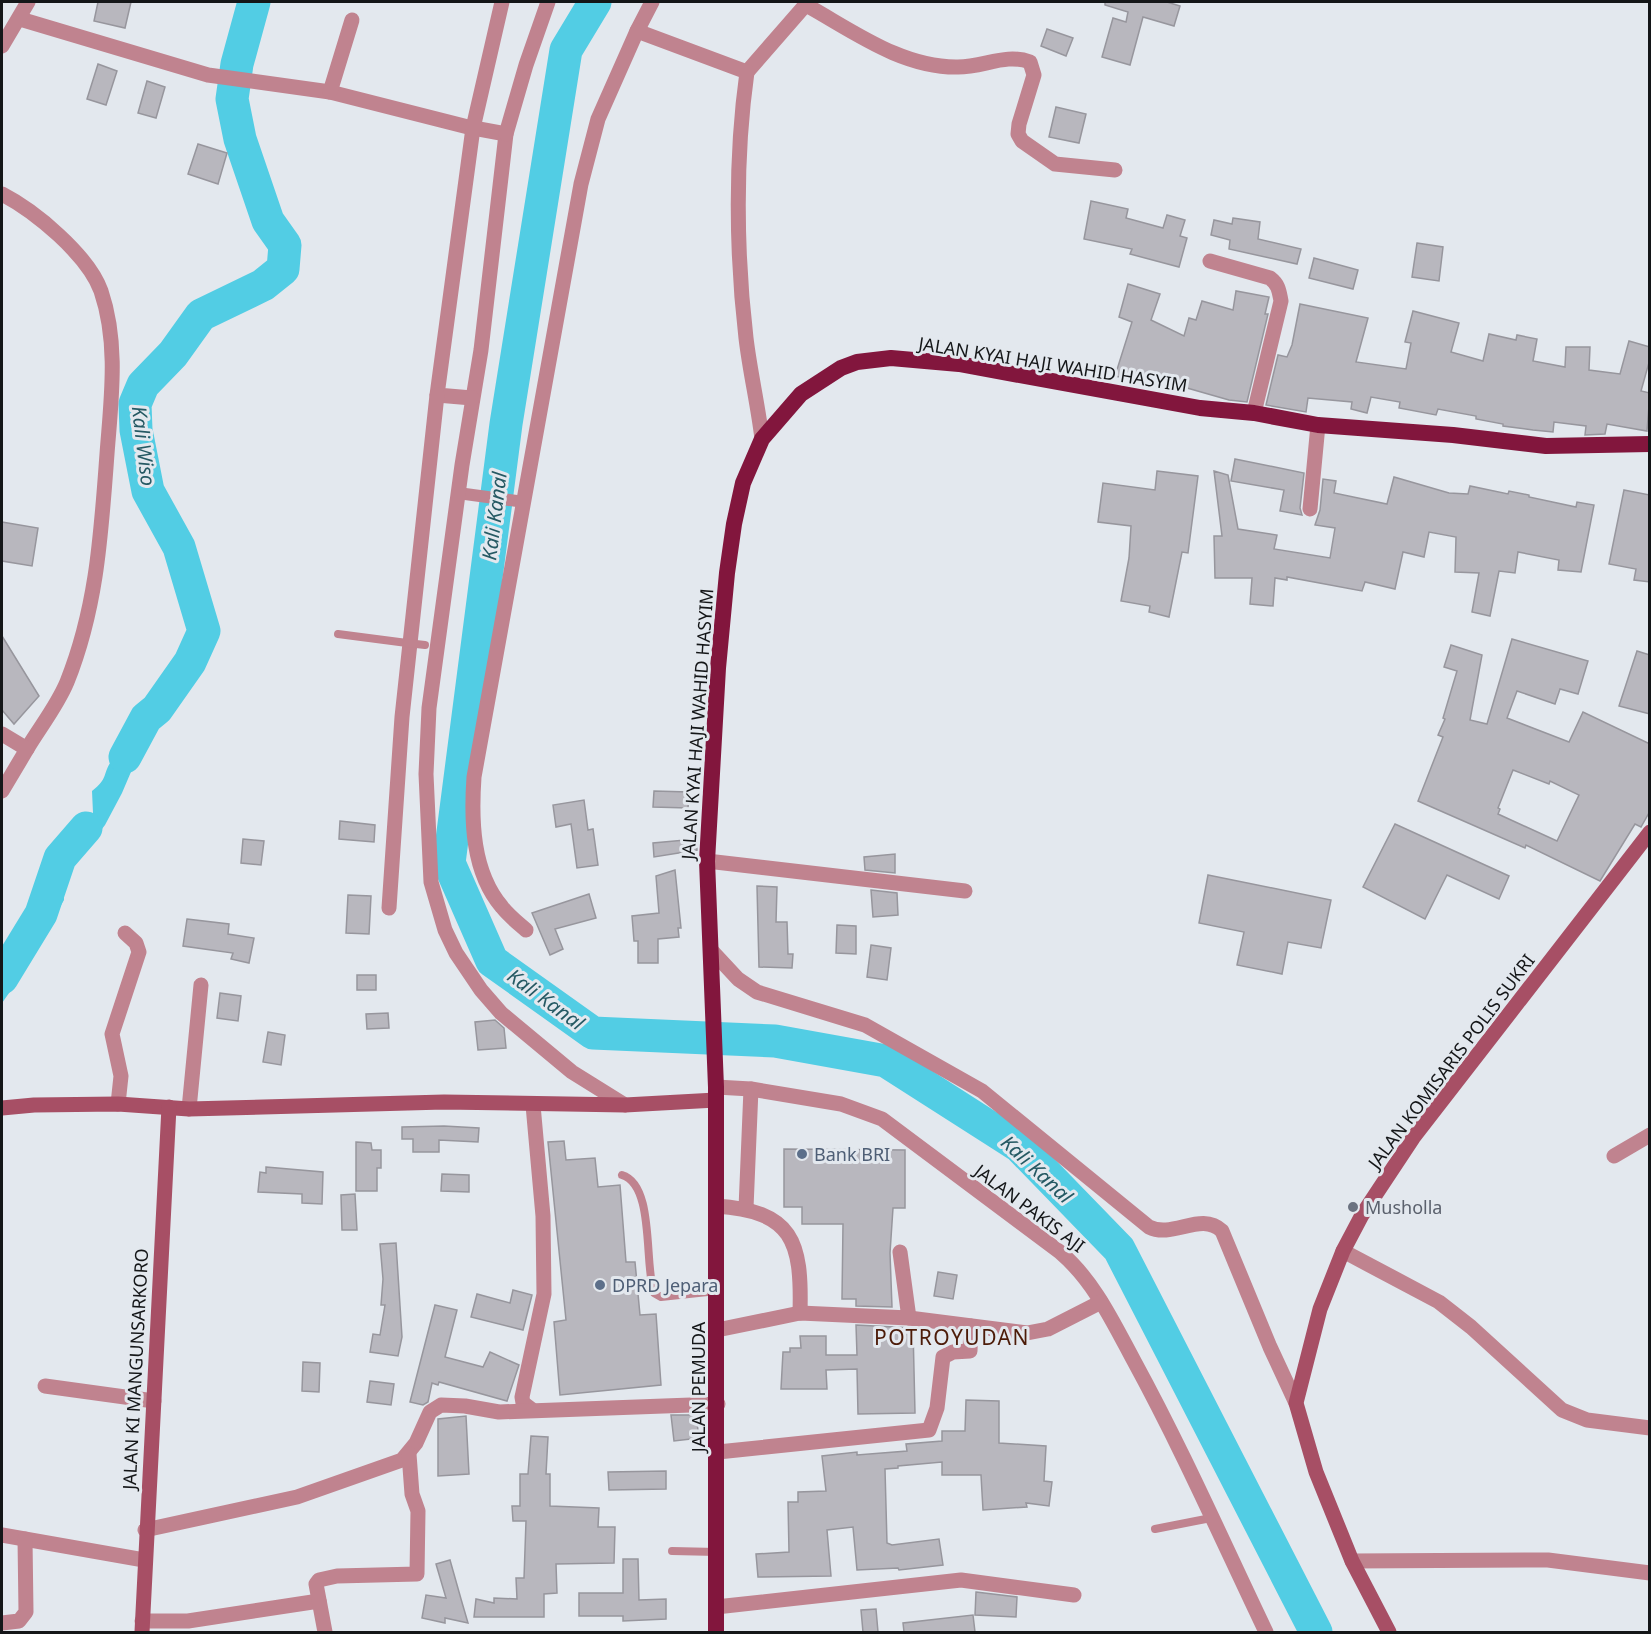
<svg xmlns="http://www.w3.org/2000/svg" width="1651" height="1634" viewBox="0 0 1651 1634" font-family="'Noto Sans',sans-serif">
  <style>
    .water { fill: #52cde4 }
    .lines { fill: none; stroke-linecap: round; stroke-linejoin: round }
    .river { stroke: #52cde4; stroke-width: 33 }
    .building { fill: #b8b7be; stroke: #97969d; stroke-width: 1.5; fill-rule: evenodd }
    .service { stroke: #c0838f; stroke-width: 8 }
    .pedestrian { stroke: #c0838f; stroke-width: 12 }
    .minor { stroke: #c0838f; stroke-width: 15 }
    .secondary { stroke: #a74f65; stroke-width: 15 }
    .trunk { stroke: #82163d; stroke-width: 16 }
    .service-bridge { stroke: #c0838f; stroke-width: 8 }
    .service-dot { fill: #5c6f8a; stroke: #e3e8ee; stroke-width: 2 }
    .worship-dot { fill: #6b7280; stroke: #e3e8ee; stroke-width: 2 }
    .labels { text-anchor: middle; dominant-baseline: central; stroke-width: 6; stroke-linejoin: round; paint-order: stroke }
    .street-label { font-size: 18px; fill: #141618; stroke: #e3e8ee }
    .service-label { font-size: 18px; fill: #4e5e75; stroke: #e3e8ee; text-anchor: start }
    .worship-label { font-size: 18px; fill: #5b616d; stroke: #e3e8ee; text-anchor: start }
    .water-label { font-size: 20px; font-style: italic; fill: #255963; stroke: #e3e8ee }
    .quarter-label { font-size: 21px; letter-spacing: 1.5px; fill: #4c1b08; stroke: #e3e8ee }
  </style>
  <rect width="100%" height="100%" fill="#e3e8ee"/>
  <path class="water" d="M146 718 148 732 122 793 105 825 63 879 64 900 14 986 2 1003V966L34 923 59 865 54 851 70 830 93 813 92 791C109 778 102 774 112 760 125 743 130 742 137 720Z"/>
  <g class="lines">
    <g class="river">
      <path d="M595 2 566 50 506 424 449 863 492 961 593 1033 775 1041 886 1061 1019 1146 1119 1249 1316 1632"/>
      <path d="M125 757 146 718 157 709 190 662 204 631 179 547 148 491 136 430 135 404 143 385 173 354 201 315 263 285 283 269 285 245 268 221 240 139 232 99 237 64 254 2"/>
      <path d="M2 978 41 914 60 858 86 828"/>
    </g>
  </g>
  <g class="building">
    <path d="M98 2H131L125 28 94 21Z"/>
    <path d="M1105 2H1167L1180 6 1174 26 1143 17 1130 65 1102 57 1113 18 1126 22 1128 12 1105 5Z"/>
    <path d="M1047 29 1073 38 1066 56 1041 46Z"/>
    <path d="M98 64 117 71 106 105 87 99Z"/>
    <path d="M147 81 165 87 156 118 138 113Z"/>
    <path d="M1056 107 1086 114 1079 143 1049 137Z"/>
    <path d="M198 144 227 153 218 184 188 174Z"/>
    <path d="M1091 201 1128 209 1126 218 1163 228 1167 215 1185 220 1180 236 1187 238 1179 267 1130 254 1132 249 1084 239Z"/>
    <path d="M1233 218 1260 222 1258 239 1301 249 1297 264 1229 249 1230 240 1211 235 1214 220 1232 224Z"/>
    <path d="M1417 243 1443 247 1439 281 1412 277Z"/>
    <path d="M1314 258 1358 270 1353 289 1309 278Z"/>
    <path d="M1128 284 1160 294 1151 320 1184 336 1189 318 1196 320 1202 301 1233 310 1236 291 1269 297 1265 314H1268L1247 402 1229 400 1159 380 1157 386 1115 376 1132 322 1119 317Z"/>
    <path d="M1300 304 1368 318 1356 362 1406 369 1411 343 1405 342 1413 311 1459 323 1451 352 1483 361 1489 334 1516 340 1517 335 1537 339 1533 361 1565 367 1566 347H1590L1589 370 1620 374 1629 341 1650 347V359L1641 391 1650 393 1647 431 1607 424 1605 434 1585 435 1586 426 1554 422 1553 432 1533 430 1503 426V424L1476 419V416L1438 409 1436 415 1399 408 1400 402 1371 397 1367 413 1351 409 1352 402 1308 398 1306 412 1266 405 1278 355 1287 357 1292 345Z"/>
    <path d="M1235 459 1304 473 1300 508 1302 515 1280 511 1284 490 1231 481Z"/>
    <path d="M1157 471 1198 476 1188 553 1182 552 1169 617 1149 612 1150 606 1121 601 1129 558 1131 526 1098 522 1103 483 1155 490Z"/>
    <path d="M1214 471 1228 475 1238 529 1277 535 1274 549 1330 558 1335 528 1315 525 1320 510 1323 479 1336 481 1334 493 1387 504 1394 477 1449 493 1468 494 1470 486 1508 494 1509 491 1529 495V497L1576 507 1577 502 1594 505 1581 572 1558 570 1559 560 1518 552 1515 573 1499 571 1490 616 1472 612 1479 573 1455 572 1456 537 1429 532 1424 557 1403 552 1395 589 1365 582 1362 591 1287 577V580L1275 578 1273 606 1250 604 1252 578H1215L1214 536H1222Z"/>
    <path d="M1624 490 1650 495V582L1634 580 1636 569 1609 564Z"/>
    <path d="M2 522 38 528 32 566 2 561Z"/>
    <path d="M2 636 39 696 14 724 2 710Z"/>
    <path d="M1512 639 1588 661 1578 694 1560 689 1555 704 1517 691 1507 718 1569 742 1583 712 1650 744V811L1641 827 1635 824 1600 881 1526 845 1525 848 1418 801 1443 737 1438 735 1445 719 1443 718 1457 671 1444 667 1451 645 1482 655 1470 720 1487 724ZM1513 770 1549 784 1550 781 1579 795 1557 841 1498 814 1500 809 1498 808Z"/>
    <path d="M1637 651 1650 655V714L1619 706Z"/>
    <path d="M654 791 689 792 688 808 653 807Z"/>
    <path d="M584 800 588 830 593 829 598 865 577 868 571 824 556 827 553 805Z"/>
    <path d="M340 821 375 825 374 842 339 839Z"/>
    <path d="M1395 824 1509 876 1499 899 1447 875 1425 919 1363 887Z"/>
    <path d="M243 839 264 841 261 865 241 863Z"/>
    <path d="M696 839 697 850 654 857 653 843Z"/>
    <path d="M895 854V873L865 870 864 857Z"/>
    <path d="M675 870 681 928H678L679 937 658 939V963H638V941H634L632 916 659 913 656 876Z"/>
    <path d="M1208 875 1331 900 1321 948 1288 942 1282 974 1237 965 1244 932 1199 923Z"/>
    <path d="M757 886 777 887 776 922H787L788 954H793L792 968 759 967Z"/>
    <path d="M871 890 897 893 898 915 873 917Z"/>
    <path d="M589 894 596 918 555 929 563 949 550 955 532 913Z"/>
    <path d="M348 895 371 896 369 934 346 933Z"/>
    <path d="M187 919 229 924 228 934 254 938 249 963 231 959 233 953 183 946Z"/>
    <path d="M837 925 856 926V954L836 953Z"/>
    <path d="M871 945 891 948 887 980 867 977Z"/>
    <rect x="357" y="975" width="19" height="15"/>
    <path d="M220 993 241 996 238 1021 217 1018Z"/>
    <path d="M388 1013 389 1028 367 1029 366 1014Z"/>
    <path d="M495 1020 504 1028 506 1048 478 1050 475 1022Z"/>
    <path d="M268 1032 285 1035 281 1065 263 1062Z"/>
    <path d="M444 1126 479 1128 478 1142 439 1140V1152H413V1139H402V1127Z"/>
    <path d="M564 1141 566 1160 595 1158 598 1187 620 1185 626 1262H635L640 1315 656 1314 661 1385 560 1395 554 1322 566 1320 548 1142Z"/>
    <path d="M356 1142 371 1143 372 1150H381V1168H377V1191H356Z"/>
    <path d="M784 1149 905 1150V1208H893L890 1253 892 1307 856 1306V1299H842L843 1224H802V1207H784Z"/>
    <path d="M266 1167 323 1172 322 1204 302 1203V1194L258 1192 260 1172 266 1173Z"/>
    <path d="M442 1174 469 1175V1192L441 1191Z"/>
    <path d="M355 1194 357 1230H342L341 1195Z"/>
    <path d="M396 1243 402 1337 398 1356 370 1352 373 1334 380 1335 385 1305H381L383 1279 380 1244Z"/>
    <path d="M938 1272 957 1275 953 1299 934 1296Z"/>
    <path d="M513 1290 532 1295 523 1330 471 1317 477 1294 510 1303Z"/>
    <path d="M435 1305 457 1310 445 1357 483 1367 490 1352 519 1365 507 1401 439 1382 438 1385 432 1383 428 1402 423 1405 410 1402Z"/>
    <path d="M856 1325 913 1328 915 1413 858 1414 857 1369 826 1370 827 1389H781L783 1352H790V1348H801L800 1336H826V1355H857Z"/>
    <path d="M303 1362 320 1363 319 1392 302 1391Z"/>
    <path d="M370 1381 394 1384 391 1405 367 1402Z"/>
    <path d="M966 1400 999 1401V1443L1046 1446 1044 1481 1052 1482 1049 1506 1026 1503 1027 1507 983 1510 981 1475H942V1462L898 1466V1468L885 1469 887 1543 892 1545 939 1539 943 1565 899 1570 898 1568 857 1570 853 1527 827 1530 831 1576 758 1577 756 1554 789 1552 788 1502H798V1492L826 1491 822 1456 857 1452V1455L907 1451 906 1444 942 1441V1431H965Z"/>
    <path d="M671 1415H696L699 1438 674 1441Z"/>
    <path d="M466 1416 469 1474 438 1476V1419Z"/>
    <path d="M531 1436 548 1437 546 1474H550V1506L599 1508 598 1527H615L614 1563 556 1564 557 1593 544 1594V1617H474L476 1599 494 1603V1598L517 1599 516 1578H524L526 1521H513L512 1506H520V1474H528Z"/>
    <path d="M666 1471V1489L609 1490 608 1472Z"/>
    <path d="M623 1559H638L639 1600 666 1599V1619L623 1621V1616H579V1593H623Z"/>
    <path d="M450 1560 461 1599 468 1623 445 1618V1623L422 1618 426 1595 446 1598 436 1564Z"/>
    <path d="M976 1592 1017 1597 1016 1617 975 1615Z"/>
    <path d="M876 1609 878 1632H863L861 1610Z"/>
    <path d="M973 1615 975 1632H904L903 1623Z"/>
  </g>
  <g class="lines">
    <g class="service">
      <path d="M338 634 407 643"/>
      <path d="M622 1175C655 1185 644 1264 654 1293L661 1297 717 1291"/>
      <path d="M1155 1529 1211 1518"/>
      <path d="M672 1551 717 1552"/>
    </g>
    <path class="pedestrian" d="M458 493 524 502"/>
    <g class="minor">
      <path d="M806 5C853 31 902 68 958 67 984 67 1006 53 1030 62L1034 75 1019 124 1018 134 1022 141 1055 164 1115 170"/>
      <path d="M20 19 208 75 330 92 468 127 506 134 481 350 462 465 429 708 426 774 431 882 445 930 456 953 481 990 501 1013 572 1072 625 1105"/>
      <path d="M637 31 652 2"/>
      <path d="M2 46 28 2"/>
      <path d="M747 72 808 2"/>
      <path d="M330 92 352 20"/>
      <path d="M506 134 526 65 548 2"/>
      <path d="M2 194C35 211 88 255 101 291 119 344 111 400 107 454 101 534 97 607 67 682 57 706 40 727 27 749"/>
      <path d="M1210 261 1270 278C1279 285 1279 291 1281 301L1254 413"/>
      <path d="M472 398 437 395 473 128 502 2"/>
      <path d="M1310 509 1318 425"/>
      <path d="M2 734 27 749 2 791"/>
      <path d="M707 861 965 891"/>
      <path d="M389 908 402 717 437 395"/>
      <path d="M526 930C518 923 509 916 502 907 472 872 471 820 474 777L581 184 598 119 637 31 747 72C735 157 736 253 746 338 750 372 758 405 762 439"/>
      <path d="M711 950 738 979 757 992 865 1025 982 1091 1149 1227C1173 1239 1201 1211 1222 1231L1270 1347 1296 1403"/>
      <path d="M716 1087 751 1089 841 1104 882 1119 1060 1252C1094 1281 1113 1322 1134 1361 1182 1449 1223 1542 1266 1632"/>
      <path d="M118 1104 121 1076 112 1034 139 952 136 943 125 933"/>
      <path d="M189 1109 201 985"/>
      <path d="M1614 1156 1650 1135"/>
      <path d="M716 1206C793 1211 802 1241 800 1313"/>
      <path d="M746 1208 751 1089"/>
      <path d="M1343 1251 1439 1302 1471 1327 1562 1410 1587 1420 1650 1428"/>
      <path d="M909 1318 1027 1333 1048 1329 1101 1302"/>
      <path d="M717 1330 800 1313 909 1318 900 1252"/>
      <path d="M45 1386 154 1401"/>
      <path d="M531 1409 523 1403 522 1397 544 1294 543 1216 533 1105"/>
      <path d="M718 1452 929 1430 937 1408 943 1357 953 1352 970 1351 971 1326"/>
      <path d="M145 1530 297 1497 402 1460 416 1443 430 1412 441 1405 465 1406 499 1412 718 1404"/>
      <path d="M2 1535 144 1560"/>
      <path d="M1352 1561 1548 1560 1650 1573"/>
      <path d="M716 1607 961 1580 1074 1595"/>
      <path d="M142 1621H188L319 1601"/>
      <path d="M2 1623 19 1621 26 1612 25 1539"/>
      <path d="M325 1632 316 1584 319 1580 337 1576 417 1574 418 1511 412 1494 409 1454"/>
    </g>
    <g class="secondary">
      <path d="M2 1108 34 1105 118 1104 189 1109 444 1102 625 1105 716 1100"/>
      <path d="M142 1632 169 1107"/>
      <path d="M1389 1632 1352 1561 1316 1472 1296 1403 1320 1309 1343 1251 1362 1215 1413 1138 1650 832"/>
    </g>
    <path class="trunk" d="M716 1632V1087L707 861 718 668 727 573 734 524 743 483 762 439 801 394 841 368 857 362 891 358 959 364 1200 408 1254 413 1318 425 1453 435 1546 446 1650 444"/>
    <path class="service-bridge" d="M407 643 425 645"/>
  </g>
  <g class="service-dot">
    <circle cx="802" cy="1154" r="6"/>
    <circle cx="600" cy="1285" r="6"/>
  </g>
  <circle class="worship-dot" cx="1353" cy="1207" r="6"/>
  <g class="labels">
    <g class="street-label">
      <text transform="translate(1053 364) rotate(9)">JALAN KYAI HAJI WAHID HASYIM</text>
      <text transform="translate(697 724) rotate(-86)">JALAN KYAI HAJI WAHID HASYIM</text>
      <text transform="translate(1451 1061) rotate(-53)">JALAN KOMISARIS POLIS SUKRI</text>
      <text transform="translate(1030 1208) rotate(37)">JALAN PAKIS AJI</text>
      <text transform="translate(135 1369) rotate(-87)">JALAN KI MANGUNSARKORO</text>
      <text transform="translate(698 1387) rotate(-90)">JALAN PEMUDA</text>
    </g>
    <g class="service-label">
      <text x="814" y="1154">Bank BRI</text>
      <text x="612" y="1285">DPRD Jepara</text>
    </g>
    <g class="worship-label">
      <text x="1365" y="1207">Musholla</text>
    </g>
    <g class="water-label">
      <text transform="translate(144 446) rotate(83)">Kali Wiso</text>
      <text transform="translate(494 516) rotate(-83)">Kali Kanal</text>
      <text transform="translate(546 999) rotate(36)">Kali Kanal</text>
      <text transform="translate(1037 1169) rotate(43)">Kali Kanal</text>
    </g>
    <g class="quarter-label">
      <text x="952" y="1337">POTROYUDAN</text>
    </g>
  </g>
  <rect width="1651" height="1634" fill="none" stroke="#141618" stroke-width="6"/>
</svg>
